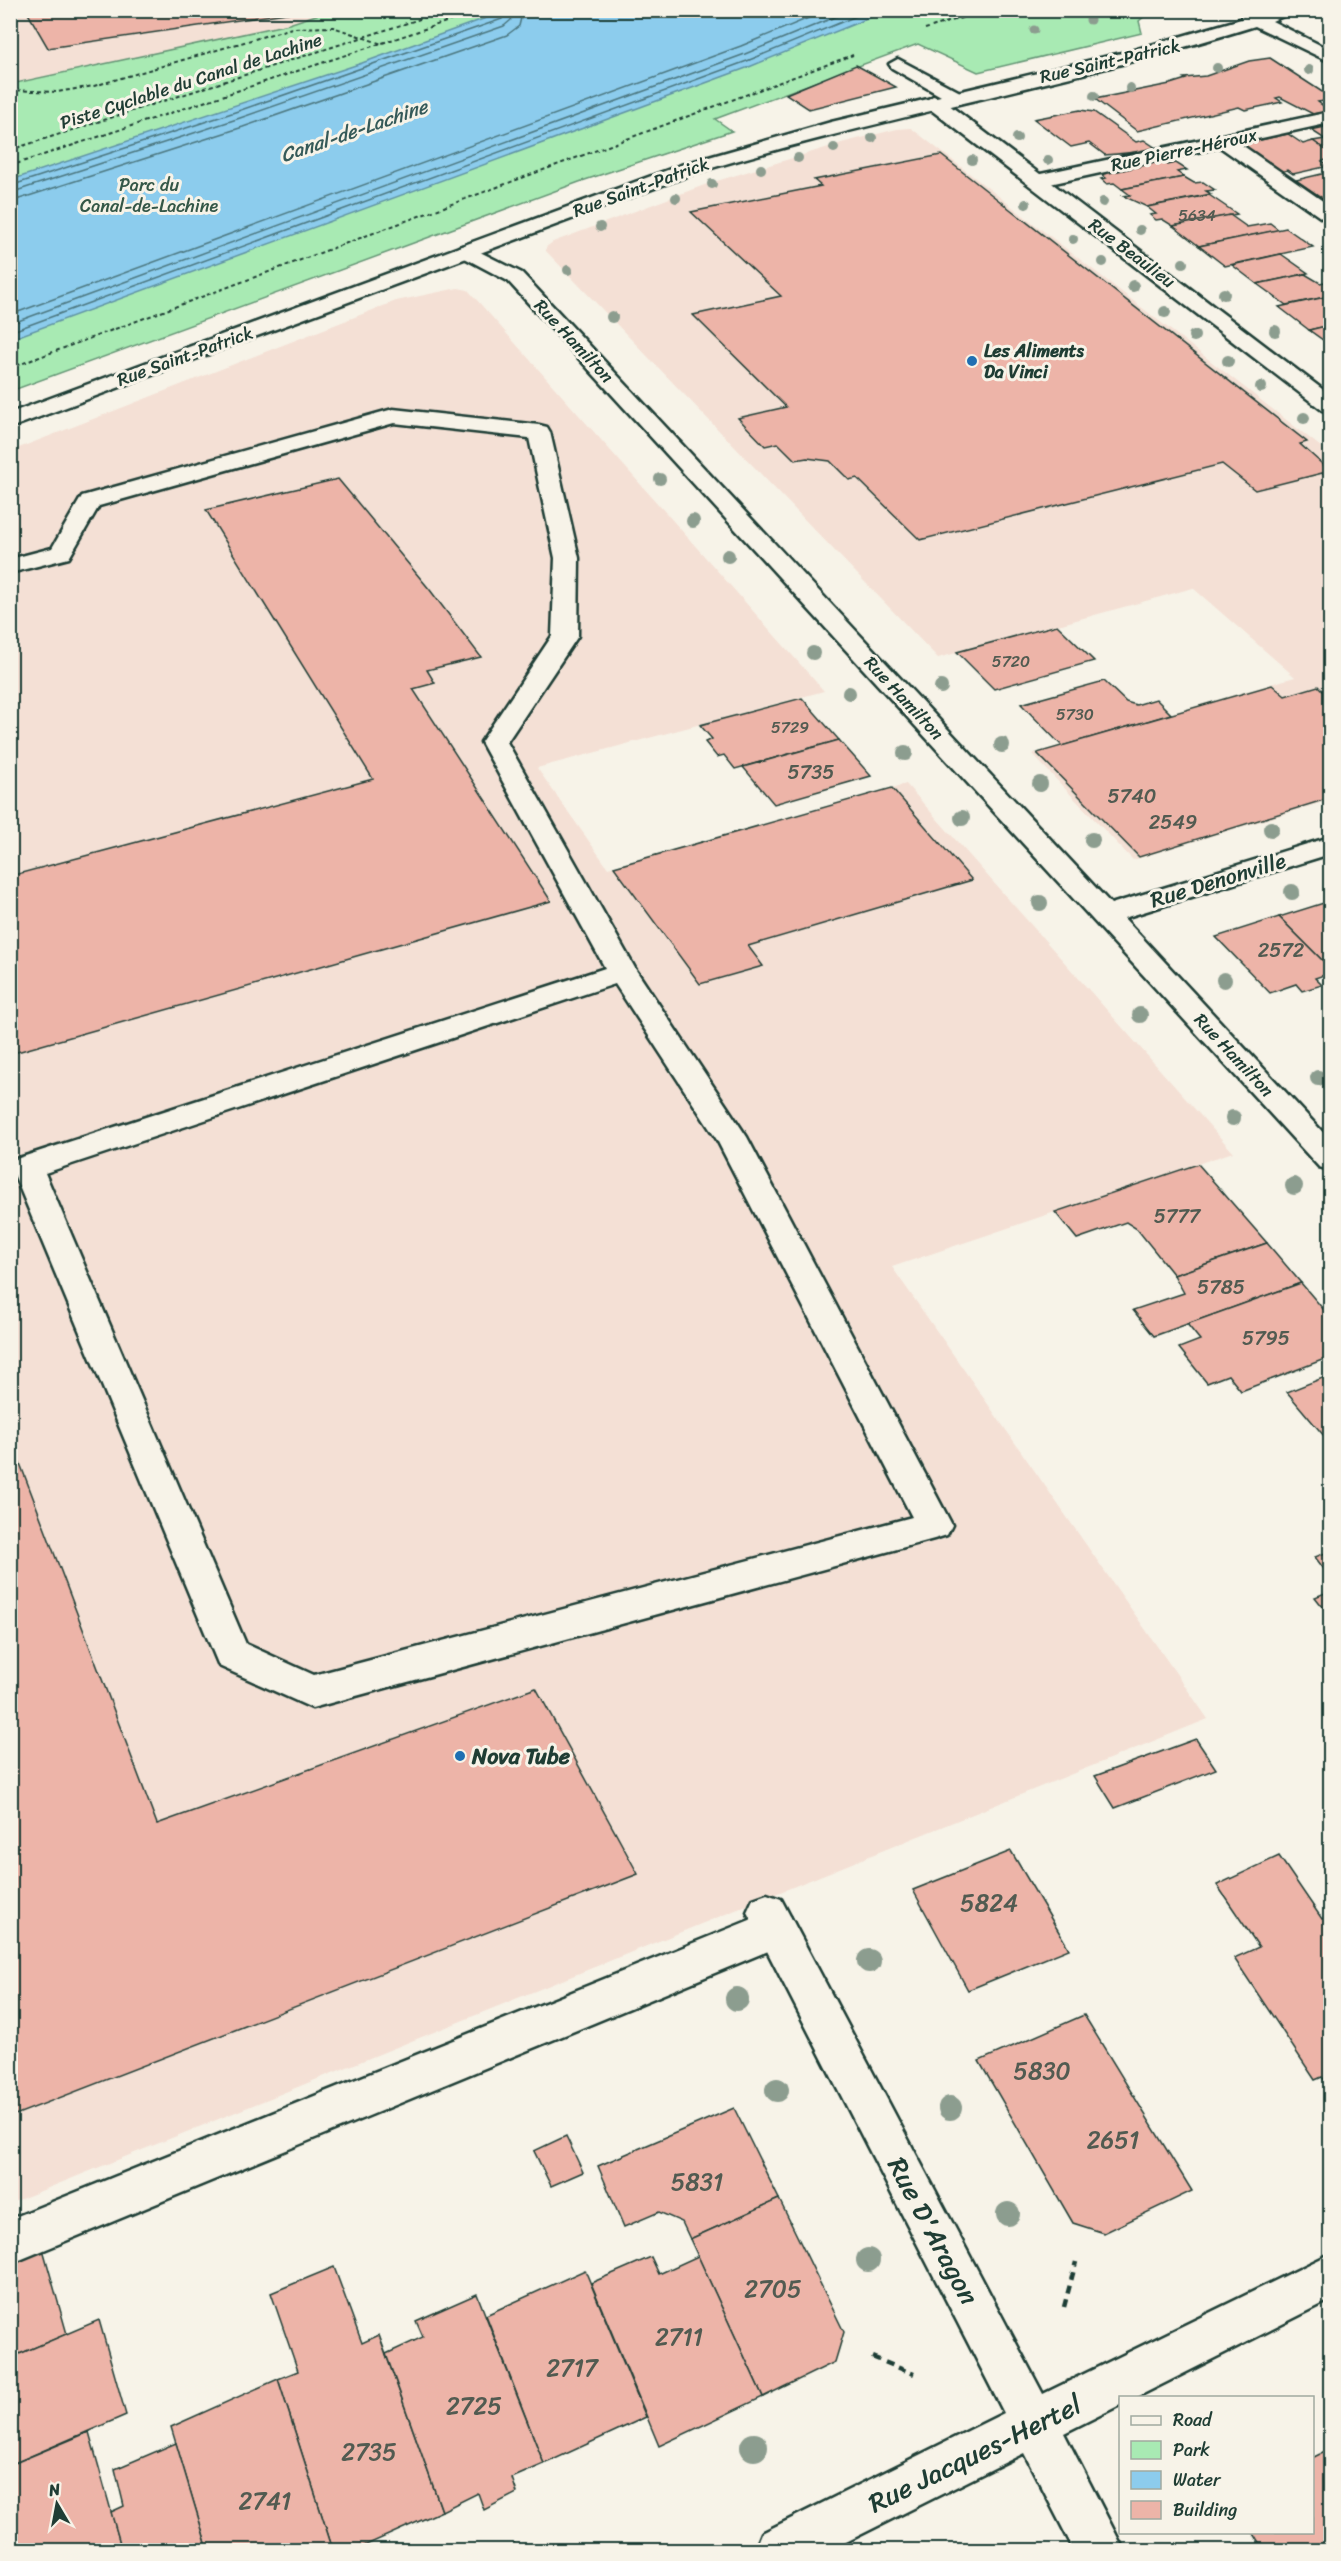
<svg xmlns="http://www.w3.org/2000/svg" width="1341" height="2561" viewBox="0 0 1341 2561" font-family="Sriracha,sans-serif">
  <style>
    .built { fill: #f4e0d5 }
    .green { fill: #a8eab3; stroke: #649474; stroke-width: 1.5 }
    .water { fill: #8ccced; stroke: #6093a3; stroke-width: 1.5 }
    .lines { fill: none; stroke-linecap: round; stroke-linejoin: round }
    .shore { stroke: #4b767e; stroke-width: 1.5 }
    .building { fill: #edb4a8; stroke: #1f3d34; stroke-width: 1.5 }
    .lane-casing { stroke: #1f3d34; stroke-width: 5 }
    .street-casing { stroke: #1f3d34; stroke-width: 5 }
    .secondary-casing { stroke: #1f3d34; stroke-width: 5 }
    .path-far1 { stroke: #1f3d34; stroke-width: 2; stroke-dasharray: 4 3; stroke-linecap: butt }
    .path { stroke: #1f3d34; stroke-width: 4.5; stroke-dasharray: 8 6; stroke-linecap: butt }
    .lane { fill: #f7f3e8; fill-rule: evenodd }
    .street { fill: #f7f3e8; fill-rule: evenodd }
    .secondary { fill: #f7f3e8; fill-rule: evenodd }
    .tree { fill: #8c9d8f }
    .poi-dot { fill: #1f6fb2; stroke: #f7f3e8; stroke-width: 2 }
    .labels { text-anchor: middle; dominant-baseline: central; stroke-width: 6; stroke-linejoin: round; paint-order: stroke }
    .far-number-label { font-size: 16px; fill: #525b51 }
    .far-street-label { font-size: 18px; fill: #1f3d34; stroke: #f7f3e8 }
    .far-park-label { font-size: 18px; fill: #345747; stroke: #f7f3e8 }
    .far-poi-label { font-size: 18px; font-weight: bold; fill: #1f3d34; stroke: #f7f3e8; text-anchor: start }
    .far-water-label { font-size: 20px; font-style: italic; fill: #355a59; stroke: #f7f3e8 }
    .number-label { font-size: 20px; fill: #525b51 }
    .street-label { font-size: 22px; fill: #1f3d34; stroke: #f7f3e8 }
    .poi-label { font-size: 22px; font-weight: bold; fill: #1f3d34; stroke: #f7f3e8; text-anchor: start }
    .near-number-label { font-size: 24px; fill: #525b51 }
    .near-street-label { font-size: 27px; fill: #1f3d34; stroke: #f7f3e8 }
  </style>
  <rect width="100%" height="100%" fill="#f7f3e8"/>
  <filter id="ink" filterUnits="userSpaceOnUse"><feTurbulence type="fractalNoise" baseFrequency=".0167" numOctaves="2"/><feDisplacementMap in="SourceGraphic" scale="12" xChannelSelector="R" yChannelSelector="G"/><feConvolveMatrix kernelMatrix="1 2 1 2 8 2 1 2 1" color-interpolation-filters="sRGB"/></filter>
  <g filter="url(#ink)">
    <g class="built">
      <path d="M10 11H328L289 24 11 84Z"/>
      <path d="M911 128 1330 454V800L1133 860 1032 754 1295 677 1193 588 938 658 546 251V247L553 242 707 184 845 142 897 129Z"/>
      <path d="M458 288 468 290 824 691 537 768 608 868 906 784 1233 1152 892 1267 1208 1719 11 2203V451L396 301Z"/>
    </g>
    <path class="green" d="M328 11H1146L1147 14 1139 21 1142 33 978 72 918 44 715 119 732 131 582 181 11 391V84L289 24Z"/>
    <path class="water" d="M508 10 886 11 749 67 11 339V180L362 63Z"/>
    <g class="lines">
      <g class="shore">
        <path d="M10 186 238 111 502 19 506 10"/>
        <path d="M10 193 240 118 504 26 511 20 514 10"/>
        <path d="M10 202 243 127 507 35 519 26 523 10"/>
        <path d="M10 315 741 46 828 10"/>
        <path d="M10 324 745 54 852 10"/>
        <path d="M10 332 747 61 871 10"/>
      </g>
    </g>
    <g class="building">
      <path d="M26 10H307L48 48Z"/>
      <path d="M1270 58 1330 97V100L1318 102 1330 111 1313 114 1280 97 1276 98 1282 102 1245 110 1239 107 1137 131 1095 99 1170 84 1186 79 1184 78 1206 76 1249 61Z"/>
      <path d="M856 65 896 87 809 109 786 94Z"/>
      <path d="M1080 110 1094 112 1136 142 1144 140 1159 150 1105 155 1089 143 1071 147 1034 119Z"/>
      <path d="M1330 126V149L1325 150 1313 141 1325 139 1311 130Z"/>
      <path d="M1288 134 1303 144 1313 141 1330 153V159L1322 161 1329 166 1293 174 1287 170 1281 172 1241 144Z"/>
      <path d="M941 155 1307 442 1300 444 1330 471 1255 490 1222 464 920 540 857 478 849 480 830 461 807 458 795 460 778 443 765 446 738 418 786 407 693 315 781 296 691 212 821 186 814 180Z"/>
      <path d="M1159 159 1168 165 1176 163 1187 170 1177 172 1184 177 1122 189 1114 183 1107 184 1101 179 1106 178 1097 171Z"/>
      <path d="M1330 172V203L1296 180Z"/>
      <path d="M1184 177 1194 183 1203 182 1215 190 1206 191 1211 194 1147 207 1123 196 1130 195 1122 189Z"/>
      <path d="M1209 195 1237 214 1173 226 1162 219 1156 220 1150 215 1156 214 1147 207Z"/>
      <path d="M1230 215 1247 227 1270 223 1279 230 1199 246 1173 226Z"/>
      <path d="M1286 228 1313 247 1225 266 1199 246Z"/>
      <path d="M1281 254 1308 273 1257 284 1232 265Z"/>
      <path d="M1305 274 1320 283 1330 281V296L1286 305 1257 284Z"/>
      <path d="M1330 296V325L1309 330 1279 307Z"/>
      <path d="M1330 325V345L1309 330Z"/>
      <path d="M338 479 430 590 481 657 427 670 435 683 413 689 551 901 10 1054V876L373 779 206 510Z"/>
      <path d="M1057 625 1094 661 994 689 957 652Z"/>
      <path d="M1104 681 1126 702 1136 705 1156 699 1171 714 1062 746 1021 704Z"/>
      <path d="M1272 685 1285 696 1318 686 1330 698V798L1139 857 1037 753Z"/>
      <path d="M802 698 839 740 735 769 724 755 717 757 705 742 712 739 700 725Z"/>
      <path d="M839 740 871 776 774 804 743 767Z"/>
      <path d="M892 788 972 880 748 946 763 966 700 984 614 867Z"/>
      <path d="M1330 901V968L1279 917Z"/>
      <path d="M1279 917 1330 968V973L1315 978 1322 985 1302 991 1296 984 1270 993 1216 937Z"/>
      <path d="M1198 1164 1267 1243 1174 1275 1137 1229 1126 1222 1077 1239 1055 1212Z"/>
      <path d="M1267 1243 1301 1283 1154 1336 1133 1310 1184 1293 1174 1275Z"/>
      <path d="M1301 1283 1330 1317V1357L1241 1391 1228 1375 1207 1383 1179 1348 1200 1340 1187 1324Z"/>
      <path d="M1330 1375V1443L1287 1392Z"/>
      <path d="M10 1437 157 1824 536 1688 638 1874 10 2117Z"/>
      <path d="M1330 1551V1577L1315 1557Z"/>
      <path d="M1330 1591V1616L1315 1597Z"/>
      <path d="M1196 1739 1216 1769 1115 1808 1095 1776Z"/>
      <path d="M1011 1851 1069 1949 968 1990 913 1890Z"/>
      <path d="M1279 1856 1322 1919 1330 1915 1329 2086 1322 2077 1315 2080 1234 1958 1259 1947 1217 1885Z"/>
      <path d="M1084 2015 1192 2191 1104 2233 1073 2223 979 2061Z"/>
      <path d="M734 2108 779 2199 690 2239 682 2222 659 2212 624 2227 598 2166Z"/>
      <path d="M566 2136 583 2172 551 2186 534 2151Z"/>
      <path d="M779 2199 844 2332 835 2362 763 2397 690 2239Z"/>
      <path d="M43 2249 67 2334 10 2358V2263Z"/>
      <path d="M698 2256 763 2397 659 2446 591 2283 651 2257 659 2274Z"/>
      <path d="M334 2267 362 2343 379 2335 442 2511 355 2550H333L278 2379 298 2371 271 2293Z"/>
      <path d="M585 2270 646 2417 544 2464 486 2315Z"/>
      <path d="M477 2294 544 2464 512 2478 517 2493 484 2510 478 2493 442 2511 386 2354 423 2337 416 2321Z"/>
      <path d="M99 2320 126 2415 10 2465V2358Z"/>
      <path d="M278 2379 333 2550H208L171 2427Z"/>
      <path d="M89 2432 122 2550H10V2465Z"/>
      <path d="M176 2443 208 2550H122L111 2512 124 2506 115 2469Z"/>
      <path d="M1330 2449V2550H1263L1252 2532H1312V2458Z"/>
    </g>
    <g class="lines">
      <defs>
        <g id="lane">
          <path d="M898 59 960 92 963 96 954 101 948 100 892 68 889 64Z"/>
          <path d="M1330 112V123L1239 143 1330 206V221L1323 219 1220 147 1036 187 1026 181 1036 175Z"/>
          <path d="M393 409 539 425 547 427 550 432 579 558 578 636 507 742 636 970 747 1137 952 1525 947 1535 934 1539 312 1708 219 1666 11 1167 16 1159 605 968 481 742 552 636 555 558 529 438 394 423 99 506 69 558 10 573V559L52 548 82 496ZM615 984 717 1140 912 1517 314 1675 246 1644 45 1173Z"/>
          <path d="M775 1910 790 1916 796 1929 790 1942 10 2264V2219Z"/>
        </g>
        <g id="street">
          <path d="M933 96 940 98 1330 395V412L1322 410 926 106 924 102Z"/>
          <path d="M466 245 522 273 1111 904 1330 837V854L1124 918 1330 1140V1170L1319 1167 508 281 459 255 456 251 459 247Z"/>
          <path d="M767 1894 781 1899 1043 2394 1330 2254V2300L1135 2398H1120V2405L1064 2433 1124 2550H1074L1024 2453 830 2550H755L762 2533 1004 2413 747 1912 753 1899Z"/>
        </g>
        <path id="secondary" d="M1269 10H1297L1272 21 1330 50V62L1255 26C1070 84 880 117 695 173L10 428V413L681 165 831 122 1134 50 1241 19 1242 13 1257 14Z"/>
      </defs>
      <use href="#lane" class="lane-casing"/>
      <use href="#street" class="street-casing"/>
      <use href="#secondary" class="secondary-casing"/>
      <g class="path-far1">
        <path d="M925 29 988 10"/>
        <path d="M10 90 57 92 94 86 292 28 333 27 382 44"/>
        <path d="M10 150 448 10"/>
        <path d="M10 166 482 10"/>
        <path d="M10 368 853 55"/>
      </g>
      <g class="path">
        <path d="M1064 2307 1076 2262"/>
        <path d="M872 2357 914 2374"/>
      </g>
      <use href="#lane" class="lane"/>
      <use href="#street" class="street"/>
      <use href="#secondary" class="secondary"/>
    </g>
    <g class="tree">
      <circle cx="1090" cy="20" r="4.5"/>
      <circle cx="1034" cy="30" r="4.5"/>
      <circle cx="1217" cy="68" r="5"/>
      <circle cx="1309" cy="70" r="5"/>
      <circle cx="1130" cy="88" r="5"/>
      <circle cx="1094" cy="96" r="5"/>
      <circle cx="872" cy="138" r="5"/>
      <circle cx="1017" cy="138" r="5"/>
      <circle cx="834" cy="148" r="5"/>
      <circle cx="798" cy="158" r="5"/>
      <circle cx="972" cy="160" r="5"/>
      <circle cx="1048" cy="160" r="5"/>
      <circle cx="761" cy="169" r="5"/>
      <circle cx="712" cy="184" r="5"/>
      <circle cx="676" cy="198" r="5"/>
      <circle cx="1103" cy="202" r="5"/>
      <circle cx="1026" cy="204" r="5"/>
      <circle cx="600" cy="227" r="5"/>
      <circle cx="1140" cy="230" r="5"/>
      <circle cx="1073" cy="239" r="5"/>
      <circle cx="1103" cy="262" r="5"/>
      <circle cx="1183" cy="263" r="5"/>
      <circle cx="568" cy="270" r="5"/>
      <circle cx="1133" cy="286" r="6"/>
      <circle cx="1224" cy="294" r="6"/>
      <circle cx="1165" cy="312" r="6"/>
      <circle cx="612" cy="317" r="6"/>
      <circle cx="1275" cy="331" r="6"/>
      <circle cx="1194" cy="336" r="6"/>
      <circle cx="1228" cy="361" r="6"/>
      <circle cx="1261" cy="387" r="6"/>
      <circle cx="1304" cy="418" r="6"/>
      <circle cx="660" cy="479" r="6"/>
      <circle cx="693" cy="521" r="7"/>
      <circle cx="728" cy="556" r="7"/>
      <circle cx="813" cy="653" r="7"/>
      <circle cx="941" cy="687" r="7"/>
      <circle cx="849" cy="693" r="7"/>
      <circle cx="1002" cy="745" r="8"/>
      <circle cx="905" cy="753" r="8"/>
      <circle cx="1040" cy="784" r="8"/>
      <circle cx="962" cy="818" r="8"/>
      <circle cx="1271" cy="829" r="8"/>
      <circle cx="1092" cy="840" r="8"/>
      <circle cx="1292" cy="892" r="8"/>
      <circle cx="1040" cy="903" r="8"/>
      <circle cx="1224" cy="980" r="8"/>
      <circle cx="1140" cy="1015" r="8"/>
      <circle cx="1318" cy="1078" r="8"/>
      <circle cx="1233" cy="1118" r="8"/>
      <circle cx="1294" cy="1186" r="9"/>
      <circle cx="869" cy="1961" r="12"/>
      <circle cx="737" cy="1999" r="12"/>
      <circle cx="777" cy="2090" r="12"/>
      <circle cx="950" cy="2108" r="12"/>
      <circle cx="1008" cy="2214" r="12"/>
      <circle cx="868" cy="2260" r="12"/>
      <circle cx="754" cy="2447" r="14"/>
    </g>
  </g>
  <g class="poi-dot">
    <circle cx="972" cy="361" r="6"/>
    <circle cx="460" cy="1756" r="6"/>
  </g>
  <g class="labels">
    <g class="far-number-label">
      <text x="1197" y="215">5634</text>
      <text x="1011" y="661">5720</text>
      <text x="1075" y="714">5730</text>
      <text x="790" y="727">5729</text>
    </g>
    <g class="far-street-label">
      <text transform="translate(1110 61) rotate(-13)">Rue Saint-Patrick</text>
      <text transform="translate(191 81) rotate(-18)">Piste Cyclable du Canal de Lachine</text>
      <text transform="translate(1184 150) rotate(-12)">Rue Pierre-Héroux</text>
      <text transform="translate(641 187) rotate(-20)">Rue Saint-Patrick</text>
      <text transform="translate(1132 253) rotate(37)">Rue Beaulieu</text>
      <text transform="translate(574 341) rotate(47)">Rue Hamilton</text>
      <text transform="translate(185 356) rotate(-20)">Rue Saint-Patrick</text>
      <text transform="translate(904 698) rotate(47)">Rue Hamilton</text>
      <text transform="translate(1234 1055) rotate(47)">Rue Hamilton</text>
    </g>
    <g class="far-park-label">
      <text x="149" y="185">Parc du<tspan x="149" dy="21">Canal-de-Lachine</tspan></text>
    </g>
    <g class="far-poi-label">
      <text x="984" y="351">Les Aliments<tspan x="984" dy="21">Da Vinci</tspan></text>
    </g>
    <g class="far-water-label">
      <text transform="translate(354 131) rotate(-19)">Canal-de-Lachine</text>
    </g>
    <g class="number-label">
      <text x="811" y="772">5735</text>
      <text x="1132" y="796">5740</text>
      <text x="1173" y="822">2549</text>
      <text x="1281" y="950">2572</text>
      <text x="1177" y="1216">5777</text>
      <text x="1221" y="1287">5785</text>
      <text x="1266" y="1338">5795</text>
    </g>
    <g class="street-label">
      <text transform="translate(1218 880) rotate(-17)">Rue Denonville</text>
    </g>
    <g class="poi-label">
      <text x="472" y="1756">Nova Tube</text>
    </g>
    <g class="near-number-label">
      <text x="989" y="1903">5824</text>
      <text x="1042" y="2071">5830</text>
      <text x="1113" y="2140">2651</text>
      <text x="697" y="2182">5831</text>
      <text x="773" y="2289">2705</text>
      <text x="679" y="2337">2711</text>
      <text x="572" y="2368">2717</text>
      <text x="474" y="2406">2725</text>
      <text x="369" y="2452">2735</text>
      <text x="265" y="2501">2741</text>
    </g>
    <g class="near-street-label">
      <text transform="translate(933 2231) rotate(62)">Rue D'Aragon</text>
      <text transform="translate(975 2454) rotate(-26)">Rue Jacques-Hertel</text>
    </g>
  </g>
  <rect width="1341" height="2561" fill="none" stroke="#f7f3e8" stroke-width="36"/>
  <rect x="18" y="18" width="1305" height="2525" fill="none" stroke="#1f3d34" stroke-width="2" filter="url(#ink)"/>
  <rect x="1119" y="2396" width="195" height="138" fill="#f7f3e8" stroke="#a1aaa0" stroke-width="1.5"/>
  <rect x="1131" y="2416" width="30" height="9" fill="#f7f3e8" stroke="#a1aaa0" stroke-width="1.5"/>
  <text x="1173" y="2426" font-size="18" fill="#1f3d34">Road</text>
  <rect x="1131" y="2441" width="30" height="18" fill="#a8eab3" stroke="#a1aaa0" stroke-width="1.5"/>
  <text x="1173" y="2456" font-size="18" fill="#1f3d34">Park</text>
  <rect x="1131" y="2471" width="30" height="18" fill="#8ccced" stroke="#a1aaa0" stroke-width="1.5"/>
  <text x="1173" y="2486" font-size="18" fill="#1f3d34">Water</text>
  <rect x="1131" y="2501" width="30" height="18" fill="#edb4a8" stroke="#a1aaa0" stroke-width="1.5"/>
  <text x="1173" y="2516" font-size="18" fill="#1f3d34">Building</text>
  <g transform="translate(57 2504) rotate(350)" stroke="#f7f3e8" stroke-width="4.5" paint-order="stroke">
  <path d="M0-4.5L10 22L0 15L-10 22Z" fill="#1f3d34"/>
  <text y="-9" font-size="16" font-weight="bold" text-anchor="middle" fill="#1f3d34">N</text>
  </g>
</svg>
